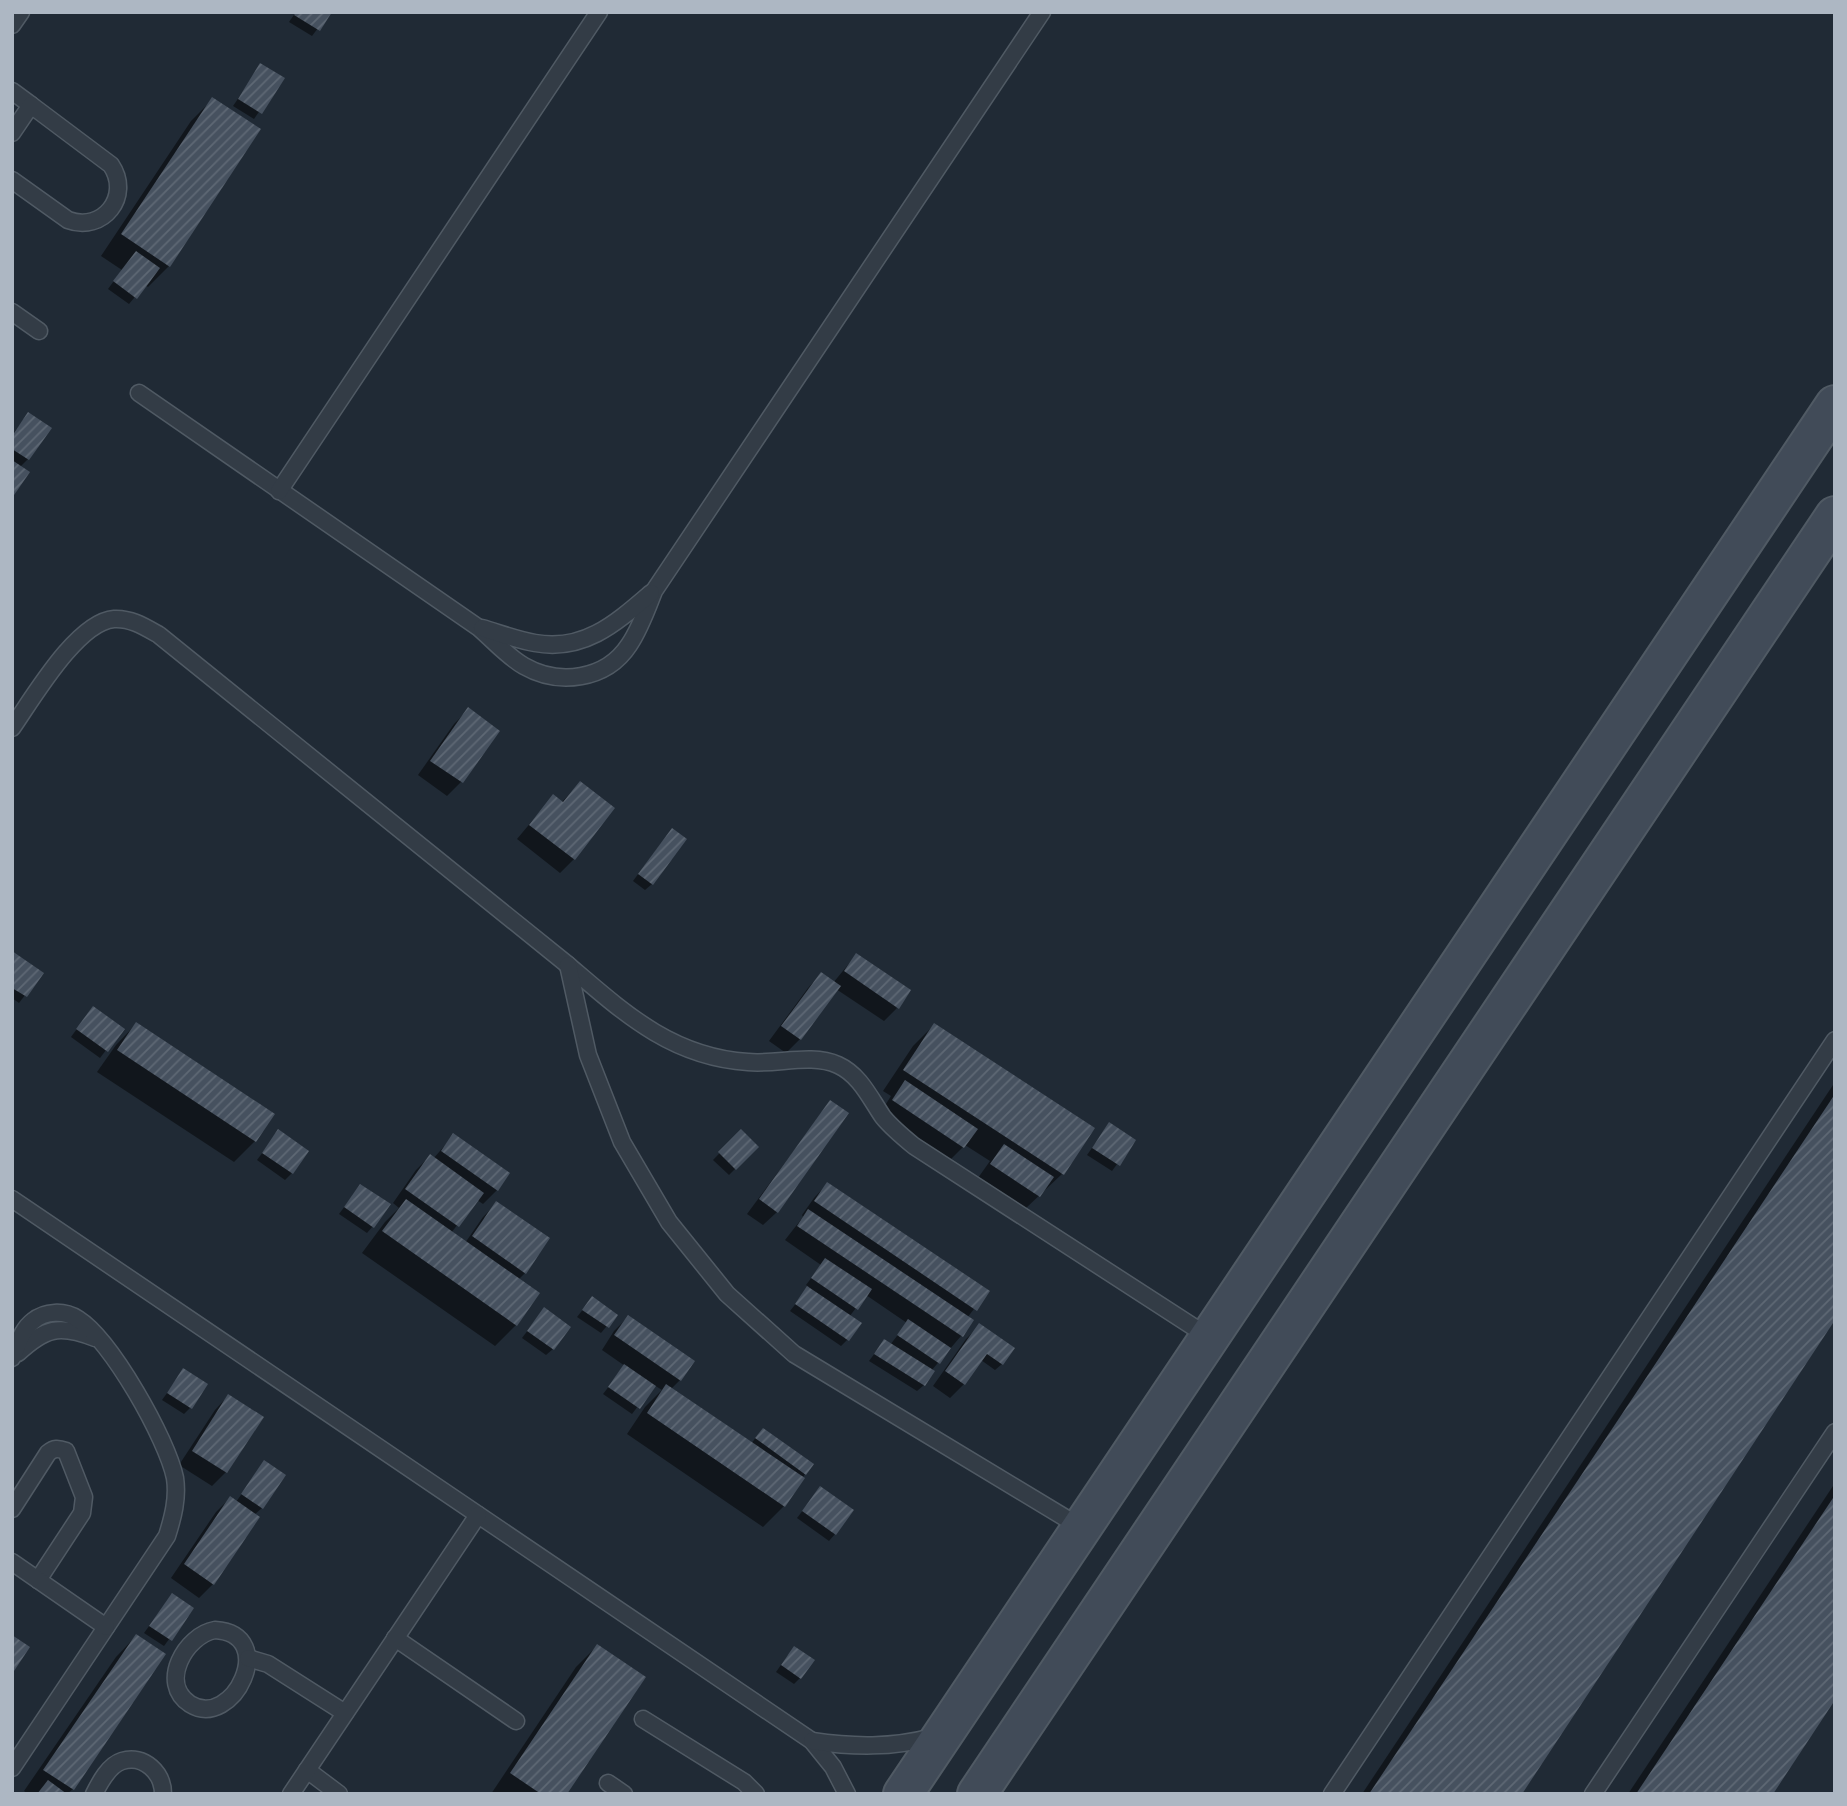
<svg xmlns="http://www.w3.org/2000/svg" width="1847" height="1806" viewBox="0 0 1847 1806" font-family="'IBM Plex Sans',sans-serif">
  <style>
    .shadow { fill: #0007 }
    .building { fill: url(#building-hatch) }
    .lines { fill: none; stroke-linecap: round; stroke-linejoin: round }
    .lane-casing { stroke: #505a64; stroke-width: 19 }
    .secondary-casing { stroke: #505a64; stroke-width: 42 }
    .lane { stroke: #333c46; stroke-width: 16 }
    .secondary { stroke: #414b58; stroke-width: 38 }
  </style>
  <defs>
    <pattern id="building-hatch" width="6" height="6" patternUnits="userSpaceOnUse" patternTransform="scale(1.75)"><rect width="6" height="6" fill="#46515f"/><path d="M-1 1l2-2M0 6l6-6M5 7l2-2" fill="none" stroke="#5e6874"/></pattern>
  </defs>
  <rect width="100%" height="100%" fill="#202a35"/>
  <g class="shadow">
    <path d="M296 12H330L312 36 289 22Z"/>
    <path d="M261 65 282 78 254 119 233 106Z"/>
    <path d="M212 100 169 266 148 287 145 285 129 304 108 289 122 270 101 256 191 121Z"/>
    <path d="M28 414V459L20 467 12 494V435Z"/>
    <path d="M468 710 498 731 461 782 447 796 418 775 454 724Z"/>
    <path d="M580 783 574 859 560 873 517 839 553 796 561 803Z"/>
    <path d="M666 837 652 884 645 890 633 881Z"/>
    <path d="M12 953 41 974 19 1003 12 998Z"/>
    <path d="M856 955 897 1008 884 1021 836 989 800 1039 786 1053 769 1041 808 988 821 974 833 983Z"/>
    <path d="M87 1015 122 1029 100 1058 71 1037Z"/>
    <path d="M136 1024 273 1114 255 1141 234 1162 97 1072 116 1045Z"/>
    <path d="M934 1025 1062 1174 1025 1209 978 1178 990 1161 965 1145 949 1161 879 1115 891 1096 883 1091 913 1046Z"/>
    <path d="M1835 1082V1317L1520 1794H1362Z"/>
    <path d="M830 1102 777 1212 763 1225 747 1214Z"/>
    <path d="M1109 1124 1134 1141 1112 1171 1087 1155Z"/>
    <path d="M741 1131 757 1147 729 1175 713 1160Z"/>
    <path d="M278 1132 292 1173 285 1180 257 1160Z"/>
    <path d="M453 1136 497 1190 483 1204 477 1200 451 1233 465 1243 483 1217 497 1203 525 1273 518 1280 516 1325 495 1346 362 1253 385 1222 399 1208 393 1203 416 1170 430 1156 433 1159Z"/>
    <path d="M827 1184 987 1292 967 1318 972 1321 961 1336 931 1371 924 1385 917 1391 869 1361 884 1341 890 1345 907 1323 866 1295 849 1317 848 1339 841 1346 790 1311 809 1287 806 1285 821 1265 785 1240 803 1217 802 1215 814 1198Z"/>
    <path d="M360 1186 373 1226 367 1233 339 1214Z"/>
    <path d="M592 1298 616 1315 601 1333 577 1317Z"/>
    <path d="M544 1309 553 1349 546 1355 522 1338Z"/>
    <path d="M628 1317 680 1380 671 1389 751 1444 757 1436 805 1474 784 1506 763 1527 627 1434 645 1407 662 1390 654 1385 632 1414 603 1394 625 1366 602 1350 614 1331Z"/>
    <path d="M980 1325 1002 1364 995 1370 981 1360 964 1384 950 1398 933 1386 966 1339Z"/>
    <path d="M183 1371 190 1408 184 1414 162 1400Z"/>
    <path d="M228 1396 226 1472 212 1486 179 1465 215 1410Z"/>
    <path d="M264 1462 262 1508 254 1515 213 1584 199 1598 171 1578 216 1512 230 1498 236 1502Z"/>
    <path d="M1835 1483V1696L1770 1794H1628Z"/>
    <path d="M820 1488 835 1534 829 1541 797 1518Z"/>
    <path d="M172 1595 192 1608 164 1646 144 1633Z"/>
    <path d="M136 1636 73 1789 67 1794H28L24 1791 116 1657Z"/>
    <path d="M597 1646 565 1794H491L576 1667Z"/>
    <path d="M788 1655 800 1678 794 1684 776 1672Z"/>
  </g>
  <g class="building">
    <path d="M296 12H332L320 31 294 15Z"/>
    <path d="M260 63 285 78 262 114 238 99Z"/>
    <path d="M212 97 261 129 170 267 121 234Z"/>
    <path d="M136 251 160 268 137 299 113 281Z"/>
    <path d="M28 412 52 428 29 460 12 449V436Z"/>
    <path d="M12 460 30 472 12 498Z"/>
    <path d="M468 707 500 731 463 783 430 761Z"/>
    <path d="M580 781 615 808 575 860 529 825 553 794 563 802Z"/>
    <path d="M672 828 687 839 653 885 638 874Z"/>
    <path d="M12 951 44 973 27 997 12 988Z"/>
    <path d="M856 953 911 990 899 1009 844 971Z"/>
    <path d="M821 972 841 986 801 1040 781 1026Z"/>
    <path d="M93 1006 125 1029 108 1052 76 1029Z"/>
    <path d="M136 1022 275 1114 256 1142 117 1050Z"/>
    <path d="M934 1023 1095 1128 1064 1175 903 1070Z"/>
    <path d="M905 1080 978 1129 964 1148 892 1100Z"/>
    <path d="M1835 1094V1320L1522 1794H1369Z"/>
    <path d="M830 1100 849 1113 778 1213 759 1199Z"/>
    <path d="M1109 1122 1136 1140 1120 1166 1092 1148Z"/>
    <path d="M278 1129 309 1151 293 1174 262 1153Z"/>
    <path d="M741 1129 759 1147 736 1170 718 1152Z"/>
    <path d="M453 1133 510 1173 498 1191 441 1151Z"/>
    <path d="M1004 1144 1054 1177 1040 1197 990 1164Z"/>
    <path d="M430 1154 484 1193 459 1227 405 1189Z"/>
    <path d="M827 1182 990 1291 977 1311 814 1201Z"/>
    <path d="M360 1184 391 1204 374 1228 344 1207Z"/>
    <path d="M406 1199 540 1293 517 1326 382 1231Z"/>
    <path d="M496 1201 550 1238 526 1274 472 1236Z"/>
    <path d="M808 1209 974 1320 963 1337 797 1226Z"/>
    <path d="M825 1258 872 1289 858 1310 811 1278Z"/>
    <path d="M807 1286 862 1323 849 1341 795 1304Z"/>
    <path d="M592 1296 618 1315 609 1328 582 1310Z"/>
    <path d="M544 1307 571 1327 554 1350 527 1331Z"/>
    <path d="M628 1315 695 1361 681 1381 614 1335Z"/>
    <path d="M908 1319 951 1348 940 1364 897 1335Z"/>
    <path d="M979 1323 1015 1348 1003 1365 987 1354 965 1385 945 1371Z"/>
    <path d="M884 1339 935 1371 925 1386 874 1354Z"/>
    <path d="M624 1364 656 1386 640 1409 608 1387Z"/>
    <path d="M183 1368 208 1384 192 1409 167 1393Z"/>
    <path d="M666 1384 805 1478 785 1507 647 1413Z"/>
    <path d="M228 1394 264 1417 227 1473 192 1451Z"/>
    <path d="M763 1428 814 1464 806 1475 755 1438Z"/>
    <path d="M264 1460 286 1475 263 1509 241 1494Z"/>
    <path d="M820 1486 854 1510 836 1535 802 1511Z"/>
    <path d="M1835 1495V1700L1773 1794H1636Z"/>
    <path d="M230 1496 260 1517 214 1585 184 1564Z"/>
    <path d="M172 1593 194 1608 172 1641 149 1626Z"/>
    <path d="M136 1634 166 1654 74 1790 43 1770Z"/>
    <path d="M12 1635 30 1647 12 1674Z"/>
    <path d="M597 1644 646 1677 567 1794H541L510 1773Z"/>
    <path d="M794 1646 815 1660 801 1679 781 1665Z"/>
    <path d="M48 1780 67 1794H37Z"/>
  </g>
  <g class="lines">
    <defs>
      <g id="lane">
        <path d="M12 25 21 12"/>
        <path d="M12 91 31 105"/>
        <path d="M12 133 31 105 111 165C132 196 103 233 68 220L12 180"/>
        <path d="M12 312 39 331"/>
        <path d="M139 393 479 628C493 640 508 657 524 666 559 686 606 680 629 645 640 629 647 609 654 591L1042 12"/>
        <path d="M279 491 599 12"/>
        <path d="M482 628C499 633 517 640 535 643 584 652 616 623 651 593"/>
        <path d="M12 728C33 698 77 622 114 619 131 618 145 627 159 635L568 965C623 1012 671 1057 748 1062 777 1065 811 1053 838 1065 860 1075 870 1098 883 1117 892 1128 903 1137 914 1146L1209 1337"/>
        <path d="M568 965 588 1055 622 1142 669 1222 727 1294 794 1354 1082 1528"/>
        <path d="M12 1199 812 1741 833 1767 847 1794"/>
        <path d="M18 1353C45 1328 59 1324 95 1338"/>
        <path d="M12 1358C18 1346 21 1330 33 1321 45 1311 64 1310 78 1319 111 1340 167 1439 175 1478 178 1498 173 1517 167 1536L12 1768"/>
        <path d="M12 1509 48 1453C54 1448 58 1448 66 1451L84 1497 82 1513 38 1580"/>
        <path d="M12 1562 106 1627"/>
        <path d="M215 1630C280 1634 233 1731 190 1704 158 1683 186 1635 215 1630Z"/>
        <path d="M395 1638 516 1721"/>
        <path d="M248 1658 268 1664 345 1713"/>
        <path d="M643 1719 744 1782 756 1794"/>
        <path d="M812 1741C853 1747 892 1748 933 1737"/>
        <path d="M307 1770 339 1794"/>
        <path d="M608 1783 624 1794"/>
        <path d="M94 1794C100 1782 109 1765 122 1761 144 1754 163 1773 163 1794"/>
        <path d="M291 1794 478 1515"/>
        <path d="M1332 1794 1835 1040"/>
        <path d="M1593 1794 1835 1432"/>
      </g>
      <g id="secondary">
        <path d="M903 1794 1835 405"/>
        <path d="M977 1794 1835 516"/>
      </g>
    </defs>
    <use href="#lane" class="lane-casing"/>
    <use href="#secondary" class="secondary-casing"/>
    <use href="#lane" class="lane"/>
    <use href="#secondary" class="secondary"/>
  </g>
  <rect width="1847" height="1806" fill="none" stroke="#adb7c3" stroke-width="28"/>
</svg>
